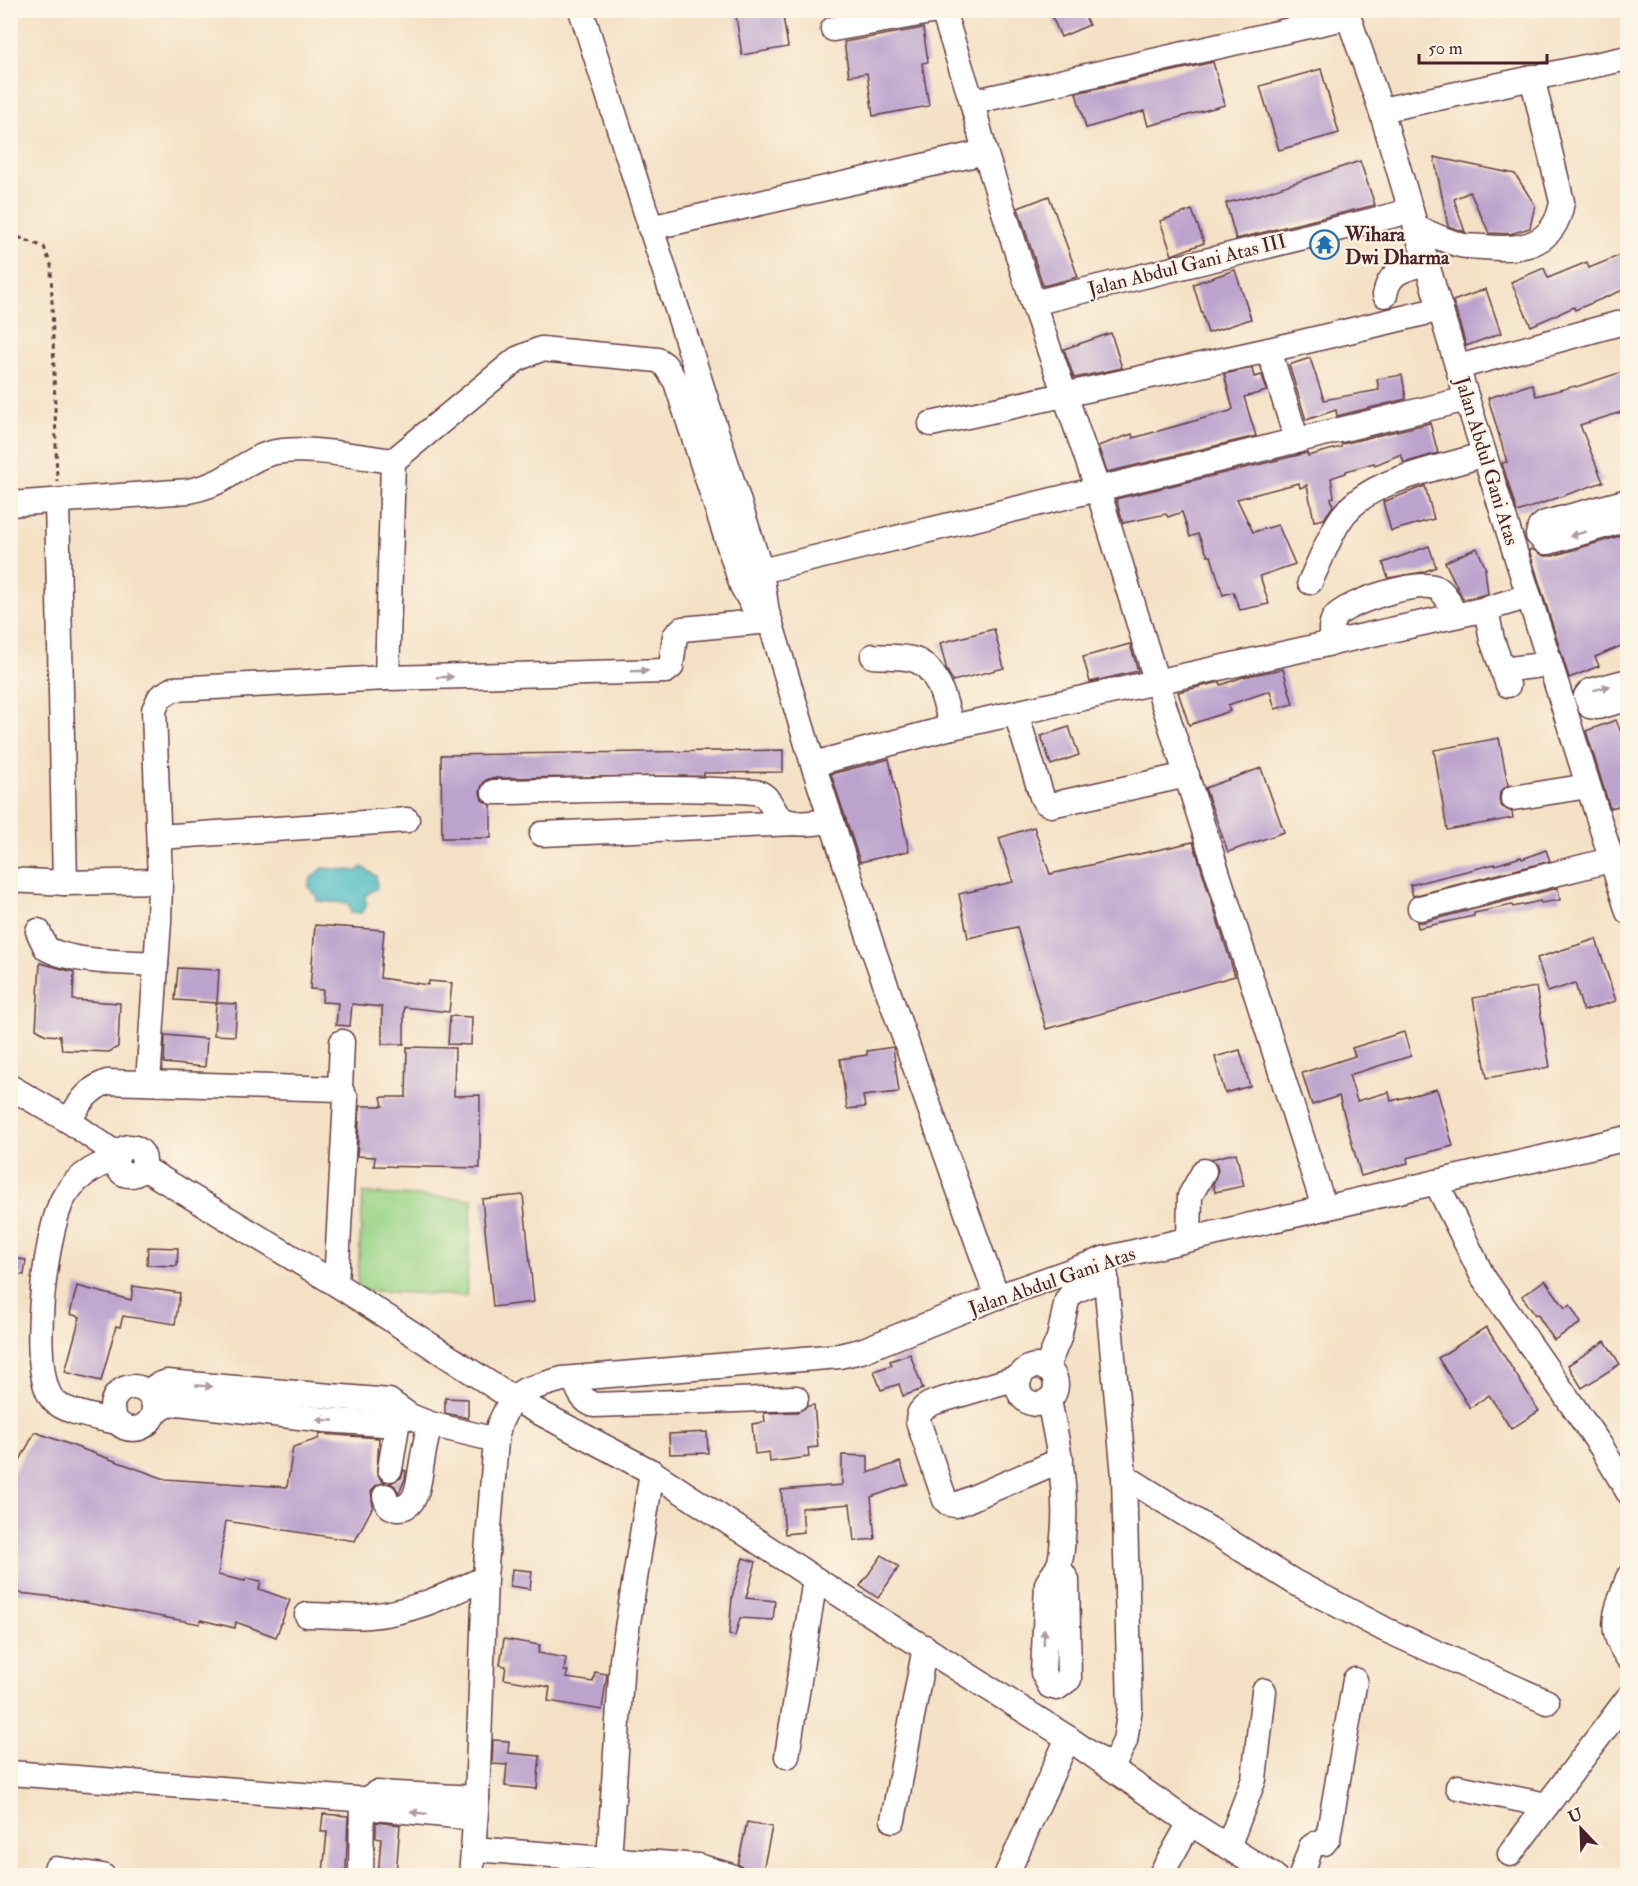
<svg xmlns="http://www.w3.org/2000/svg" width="1638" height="1886" viewBox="0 0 1638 1886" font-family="'IM FELL Double Pica',serif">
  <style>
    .green { fill: #99d488; stroke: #727a5a; stroke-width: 1.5 }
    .water { fill: #4ebdc4; stroke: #4c6e78; stroke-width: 1.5 }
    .building { fill: #bba3cd }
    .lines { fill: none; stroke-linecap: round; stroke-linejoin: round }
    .minor-casing { stroke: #643c42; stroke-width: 27 }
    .path { stroke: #643c42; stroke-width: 3; stroke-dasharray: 4.5 4.5; stroke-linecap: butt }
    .minor { stroke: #fff; stroke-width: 24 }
    .oneway { fill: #ae9aa0 }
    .labels { text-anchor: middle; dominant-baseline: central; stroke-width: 4.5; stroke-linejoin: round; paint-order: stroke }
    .poi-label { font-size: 20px; font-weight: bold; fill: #4a1f2b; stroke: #fcf5e5; text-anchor: start }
    .street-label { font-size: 20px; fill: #4a1f2b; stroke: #fcf5e5 }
  </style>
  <rect width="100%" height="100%" fill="#fcf5e5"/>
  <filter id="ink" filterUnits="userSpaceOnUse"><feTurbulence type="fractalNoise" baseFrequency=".0167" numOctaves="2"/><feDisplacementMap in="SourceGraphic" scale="12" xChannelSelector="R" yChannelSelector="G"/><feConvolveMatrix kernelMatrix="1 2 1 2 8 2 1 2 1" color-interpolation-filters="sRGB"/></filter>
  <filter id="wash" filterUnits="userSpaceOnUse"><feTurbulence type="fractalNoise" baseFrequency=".008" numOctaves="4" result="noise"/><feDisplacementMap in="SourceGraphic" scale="24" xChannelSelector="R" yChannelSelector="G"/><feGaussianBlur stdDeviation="1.35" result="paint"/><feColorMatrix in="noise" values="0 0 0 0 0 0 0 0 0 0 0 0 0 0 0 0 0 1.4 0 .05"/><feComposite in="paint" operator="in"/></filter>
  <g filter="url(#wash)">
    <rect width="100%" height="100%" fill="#f4e1c5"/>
    <path class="green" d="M363 1193 472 1199 466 1296 357 1290Z"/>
    <path class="water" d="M362 867 376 876 377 888 367 894 365 898 367 904 361 913H351L348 903 317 901 316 895 308 887 311 878 323 868 358 871Z"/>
    <g id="blocks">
      <g class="building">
        <path d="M735 10H782L788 47 742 55Z"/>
        <path d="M1049 10H1082L1089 25 1061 37Z"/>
        <path d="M923 28 928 62 922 63 929 106 873 116 867 73 849 76 844 42Z"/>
        <path d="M1213 62 1225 105 1148 126 1144 111 1086 128 1076 93Z"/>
        <path d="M1321 69 1339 133 1279 150 1260 86Z"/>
        <path d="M1434 157 1515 174 1535 205 1530 228 1510 234 1489 233 1470 192 1454 199 1465 232 1448 226Z"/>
        <path d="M1360 161 1375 205 1236 239 1226 203 1261 194Z"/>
        <path d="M1049 196 1078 277 1043 286 1018 208Z"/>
        <path d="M1192 210 1204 243 1172 255 1160 221Z"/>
        <path d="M1628 252V288L1575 310 1574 307 1531 326 1511 282 1544 268 1548 278 1587 262 1589 268Z"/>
        <path d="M1235 270 1251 319 1208 333 1193 284Z"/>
        <path d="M1486 289 1501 333 1466 346 1453 301Z"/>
        <path d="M1111 333 1122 368 1074 378 1064 349Z"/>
        <path d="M1310 358 1324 400 1379 390 1377 379 1402 375 1406 399 1337 416 1336 410 1306 420 1289 365Z"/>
        <path d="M1252 368 1254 377 1262 375 1267 391 1244 397 1256 436 1107 472 1098 446 1132 434 1133 438 1230 411 1233 409 1224 374Z"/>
        <path d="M1628 370V410L1580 425 1603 482 1517 512 1502 463 1507 462 1488 398 1532 384 1536 396 1575 386 1576 387Z"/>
        <path d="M1430 423 1438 453 1404 463 1401 454 1375 465 1374 463 1346 471V473L1331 478 1334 497 1331 498 1333 506 1324 519 1314 521 1307 485 1300 488 1299 483 1237 499 1253 532 1278 525 1295 564 1260 576 1269 604 1240 610 1233 592 1223 595 1211 556H1208L1198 534 1190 537 1182 512 1168 517 1166 514 1123 523 1116 499 1307 453 1308 456 1341 447 1342 444Z"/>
        <path d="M1425 486 1434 519 1391 531 1383 502Z"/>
        <path d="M1623 535 1628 551V643L1595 657 1599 666 1569 678 1529 550 1532 549 1544 556H1553Z"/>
        <path d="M1429 546 1436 567 1423 572 1388 578 1383 563Z"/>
        <path d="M1477 548 1486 569H1485L1488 594 1463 599 1445 562Z"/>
        <path d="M994 629 1004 668 953 681 947 671 940 643Z"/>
        <path d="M1130 644 1138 671 1090 682 1083 657Z"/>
        <path d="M1283 669 1293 704 1275 709 1270 691 1228 705 1230 711 1189 725 1178 692 1220 682 1221 685 1243 677Z"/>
        <path d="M1616 720 1628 750V804L1610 808 1586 731Z"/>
        <path d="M1069 727 1079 755 1051 765 1041 736Z"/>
        <path d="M1499 738 1508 785 1500 792 1499 801 1502 807 1512 812 1513 818 1447 830 1434 750Z"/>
        <path d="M783 750V772L704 773V776L493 778 486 780 482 785 480 792 482 800 491 805V838H442L441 755Z"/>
        <path d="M889 759 909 851 860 862 831 774Z"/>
        <path d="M1261 768 1284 832 1228 852 1205 788Z"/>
        <path d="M1034 827 1050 874 1193 842 1235 976 1046 1029 1017 927 968 938 959 894 1013 882 999 838Z"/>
        <path d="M1546 850 1550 861 1413 896 1410 885 1495 864V865L1521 857 1522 859Z"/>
        <path d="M1558 888 1560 900 1541 903 1540 901 1513 907 1512 905 1474 913V916L1418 928 1417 922H1423Z"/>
        <path d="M315 925 384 930 380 978 428 985 429 981 452 983 449 1012 404 1007V1044H382V1007L352 1004 350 1026 336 1025 338 1003 322 1002 323 990 310 989Z"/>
        <path d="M1596 939 1616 1001 1583 1011 1575 983 1548 992 1537 958Z"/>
        <path d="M40 963 74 972 73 1000 120 1003 118 1047 109 1052 62 1050 60 1036 46 1035 36 1029Z"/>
        <path d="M178 968 219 970 217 1003 237 1004 235 1036 214 1035 216 1003 175 1000Z"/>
        <path d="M1536 987 1550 1067 1487 1078 1473 998Z"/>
        <path d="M450 1016 472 1017 471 1045 448 1044Z"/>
        <path d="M1404 1032 1411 1056 1349 1075 1357 1101 1389 1092 1391 1101 1437 1089 1453 1146 1407 1158 1408 1163 1361 1176 1339 1096 1312 1105 1302 1073 1355 1056 1352 1048Z"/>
        <path d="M165 1035 207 1039 205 1067 164 1063Z"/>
        <path d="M407 1047 455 1048 454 1096 480 1095V1168L374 1166 375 1157 357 1156 360 1106H383L381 1097H406Z"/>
        <path d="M893 1047 899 1092 863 1096 865 1107 847 1109 840 1059 867 1055V1051Z"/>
        <path d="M1240 1050 1250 1086 1225 1093 1215 1057Z"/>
        <path d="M1236 1153 1244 1186 1215 1192 1213 1184 1218 1170 1216 1163 1211 1159Z"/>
        <path d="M523 1195 534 1302 493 1307 482 1199Z"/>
        <path d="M148 1247 178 1248 177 1266 147 1265Z"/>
        <path d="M10 1258 26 1260 24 1275 10 1274Z"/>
        <path d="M1545 1280 1565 1308 1570 1305 1581 1323 1554 1340 1537 1314 1535 1315 1522 1296Z"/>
        <path d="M77 1286 131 1300 133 1286 180 1293 175 1324 123 1316 120 1327 116 1326 101 1381 65 1372 80 1317 70 1314Z"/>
        <path d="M1486 1327 1539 1411 1511 1429 1489 1395 1470 1408 1438 1358Z"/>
        <path d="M1605 1341 1620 1364 1582 1388 1568 1365Z"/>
        <path d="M910 1354 923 1389 903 1396 899 1384 881 1390 874 1371 892 1365 890 1361Z"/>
        <path d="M445 1398 468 1399V1418L445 1413Z"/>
        <path d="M814 1405 818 1447 808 1448 809 1457 770 1462 769 1452 755 1454 752 1424 765 1422 764 1413 797 1412 808 1406Z"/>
        <path d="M35 1432 165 1479 287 1487 293 1447 318 1439 320 1434 379 1438 377 1473 381 1480 385 1482 375 1486 371 1492 373 1506 355 1541 226 1521 218 1575 245 1581 246 1578 261 1581 259 1589 290 1600 276 1637 236 1622 235 1628 201 1620 200 1624 55 1597 10 1592V1479Z"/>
        <path d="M707 1432 708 1453 670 1454 669 1434Z"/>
        <path d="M842 1455 868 1456V1473L900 1462 908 1484 871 1497 875 1539 854 1541 850 1504 802 1508 804 1532 785 1534 781 1490 842 1485Z"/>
        <path d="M404 1470 406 1471 405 1479 399 1493 395 1486 390 1483 401 1478Z"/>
        <path d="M882 1555 899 1567 878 1598 860 1586Z"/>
        <path d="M743 1558 756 1562 746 1598 775 1601 773 1620 740 1618 735 1636 729 1635 732 1597Z"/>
        <path d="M512 1569 532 1571 530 1589 510 1586Z"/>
        <path d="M504 1639 540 1645 538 1653 566 1658 564 1671H568L566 1678 593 1682 595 1672 607 1674 602 1710 548 1701 550 1687 504 1679 506 1666 500 1665Z"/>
        <path d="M493 1740 509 1741 508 1753 540 1756 537 1789 505 1786 507 1763V1765L492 1764Z"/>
        <path d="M323 1814 348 1816 346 1870H342L341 1874 323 1873 327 1832H321Z"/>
        <path d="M376 1822 400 1825 396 1875H378L381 1839 376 1838Z"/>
        <path d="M747 1822 772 1827 762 1875H745L742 1867 738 1864Z"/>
      </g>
    </g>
  </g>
  <g filter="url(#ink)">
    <use href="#blocks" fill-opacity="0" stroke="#643c42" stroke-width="1.5"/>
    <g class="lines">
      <defs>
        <g id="minor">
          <path d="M581 10 761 571 767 613"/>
          <path d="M1346 10 1381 110 1467 399 1628 912"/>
          <path d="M943 11 972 102 985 152 1033 303 1098 490 1157 683 1324 1207"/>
          <path d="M833 29 943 10"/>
          <path d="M972 102 1348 17"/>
          <path d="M1381 110 1628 58"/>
          <path d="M650 228 985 152"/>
          <path d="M1416 228C1430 233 1445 241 1460 245 1467 247 1476 246 1483 247 1522 251 1555 246 1562 202L1532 77"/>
          <path d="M1385 295C1389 270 1405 270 1426 262"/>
          <path d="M1033 303 1411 211"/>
          <path d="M1269 350 1297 441"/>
          <path d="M1458 367 1628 321"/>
          <path d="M931 424 1269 350 1441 309"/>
          <path d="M57 501 65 883"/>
          <path d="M1628 501 1545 523 1540 527 1538 535 1545 542H1549L1628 519"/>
          <path d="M10 504 189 491C203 488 216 484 228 476 241 468 254 458 268 454 301 444 359 457 393 461L517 359 541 349 658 360 665 365 676 382 742 586 752 604 767 613 770 621 813 764 873 949 997 1297"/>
          <path d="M761 571 1467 399"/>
          <path d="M1310 582C1319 563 1327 542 1338 523 1365 477 1437 471 1484 454"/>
          <path d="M1486 609 1492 640 1508 685"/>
          <path d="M1333 643C1331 633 1329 626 1335 617 1347 602 1420 579 1437 588 1447 594 1450 605 1454 616"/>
          <path d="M873 656C886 657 903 656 915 660 940 669 945 705 952 727"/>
          <path d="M1502 670 1550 664"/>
          <path d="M387 678 393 461"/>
          <path d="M1628 681 1590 691 1586 696 1590 706 1598 707 1628 699"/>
          <path d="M1016 713 1042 797 1045 802 1051 805 1187 775"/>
          <path d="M813 764 952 727 1486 609 1529 596"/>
          <path d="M494 792C580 791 668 786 754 792 771 793 771 812 782 819 796 827 817 822 832 821"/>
          <path d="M1513 798 1588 786"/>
          <path d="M542 834 796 823"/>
          <path d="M159 837 407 820"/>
          <path d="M10 880 65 883 160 881"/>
          <path d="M1420 908 1610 860"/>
          <path d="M38 931 46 948C71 963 126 962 156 964"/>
          <path d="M148 1082 159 921 160 881 154 710 160 697 173 689 387 678 666 671 671 667 675 636 682 629 770 621"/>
          <path d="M10 1087 69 1121 118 1155"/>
          <path d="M340 1089 342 1042"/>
          <path d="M69 1121C79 1103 88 1089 107 1082L340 1089 346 1099 336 1284"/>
          <circle cx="130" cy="1161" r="14"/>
          <path d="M116 1159C94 1166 74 1178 63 1199 45 1233 28 1371 53 1400 64 1413 101 1418 117 1422"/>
          <path d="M142 1167 336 1284 512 1398 652 1472 815 1579 1068 1738 1190 1823 1274 1876"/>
          <path d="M1436 1182 1483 1277 1602 1448 1628 1492"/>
          <path d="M1189 1239 1190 1196 1204 1171"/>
          <path d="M1104 1259 1124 1476 1130 1708 1125 1741 1112 1768"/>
          <circle cx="1037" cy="1385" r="19"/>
          <path d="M1046 1369 1059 1338 1067 1300 1073 1292 1106 1277"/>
          <path d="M1020 1377 935 1402C925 1406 918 1410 918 1421L945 1500 949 1504 956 1505 1061 1460"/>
          <path d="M574 1379C579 1391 581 1400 594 1405L796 1398"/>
          <circle cx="133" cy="1408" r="21"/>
          <path d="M149 1393 156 1386 167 1382 389 1401 410 1416 430 1424 496 1440"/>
          <path d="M512 1398 525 1390 562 1379 839 1356 861 1351 997 1297 1104 1259 1628 1138"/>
          <path d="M1049 1400C1058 1446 1068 1490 1063 1537 1062 1546 1062 1557 1059 1565 1056 1571 1050 1578 1047 1584L1043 1673 1050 1686 1057 1688 1069 1679 1067 1580 1058 1566"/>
          <path d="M154 1414 165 1406 178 1403 325 1420 383 1424 410 1416"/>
          <path d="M390 1469 398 1420"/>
          <path d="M1124 1476 1294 1582 1386 1630 1547 1702"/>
          <path d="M385 1496C387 1503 388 1508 397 1508 419 1509 419 1477 422 1462 424 1449 427 1436 430 1424"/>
          <path d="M1628 1578C1617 1609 1606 1628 1628 1658"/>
          <path d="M307 1615C327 1615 349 1618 369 1616 410 1613 448 1595 485 1578"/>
          <path d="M787 1756 815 1579"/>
          <path d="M10 1773 368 1800 376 1793 477 1798"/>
          <path d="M1458 1787 1547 1805"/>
          <path d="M375 1808 475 1818"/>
          <path d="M893 1820 925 1647"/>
          <path d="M1228 1847 1254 1779 1264 1691"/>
          <path d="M473 1849 698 1866 731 1876"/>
          <path d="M1510 1854 1628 1698"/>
          <path d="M56 1869 103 1876"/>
          <path d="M361 1876 362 1799"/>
          <path d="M471 1876 477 1798 485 1578 496 1440 499 1425 512 1398"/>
          <path d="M608 1876 622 1660 652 1472"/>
          <path d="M1006 1876 1068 1738"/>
          <path d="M1160 1876 1190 1823"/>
          <path d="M1301 1876 1311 1847 1317 1843H1324L1328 1838 1355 1680"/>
        </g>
      </defs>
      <use href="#minor" class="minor-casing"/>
      <path class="path" d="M10 234 44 247 51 265 57 481"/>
      <use href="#minor" class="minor"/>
    </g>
    <defs><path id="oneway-solid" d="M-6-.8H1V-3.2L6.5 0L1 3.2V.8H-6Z" transform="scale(1.5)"/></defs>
    <g class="oneway">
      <use href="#oneway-solid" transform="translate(1578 534) rotate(164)"/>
      <use href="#oneway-solid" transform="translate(640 671) rotate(-2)"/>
      <use href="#oneway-solid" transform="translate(445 677) rotate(-2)"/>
      <use href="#oneway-solid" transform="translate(1602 688) rotate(-15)"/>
      <use href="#oneway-solid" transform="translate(204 1386) rotate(5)"/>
      <use href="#oneway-solid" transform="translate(325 1420) rotate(-175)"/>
      <use href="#oneway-solid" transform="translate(1044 1637) rotate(-88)"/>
      <use href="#oneway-solid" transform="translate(419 1813) rotate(-174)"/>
    </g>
  </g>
  <defs>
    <symbol id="temple-ring" viewBox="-11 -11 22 22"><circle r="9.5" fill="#fcf5e5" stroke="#1f6fb2" stroke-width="1.5"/><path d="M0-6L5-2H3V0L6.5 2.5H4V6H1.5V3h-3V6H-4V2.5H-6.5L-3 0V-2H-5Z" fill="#1f6fb2"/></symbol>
  </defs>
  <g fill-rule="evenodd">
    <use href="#temple-ring" x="1308" y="228" width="33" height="33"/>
  </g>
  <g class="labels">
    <g class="poi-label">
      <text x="1345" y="234">Wihara<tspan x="1345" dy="23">Dwi Dharma</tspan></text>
    </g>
    <g class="street-label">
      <text transform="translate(1187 265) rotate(-14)">Jalan Abdul Gani Atas III</text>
      <text transform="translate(1487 461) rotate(73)">Jalan Abdul Gani Atas</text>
      <text transform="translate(1052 1281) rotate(-19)">Jalan Abdul Gani Atas</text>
    </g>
  </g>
  <rect width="1638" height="1886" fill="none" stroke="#fcf5e5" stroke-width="36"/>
  <g transform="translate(1581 1829) rotate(337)" stroke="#fcf5e5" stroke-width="4.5" paint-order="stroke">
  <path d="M0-4.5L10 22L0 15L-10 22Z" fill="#4a1f2b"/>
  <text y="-9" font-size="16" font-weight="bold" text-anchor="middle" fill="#4a1f2b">U</text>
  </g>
  <path d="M1419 54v9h128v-9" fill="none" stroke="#4a1f2b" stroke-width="3"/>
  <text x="1428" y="54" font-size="18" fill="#4a1f2b" stroke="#fcf5e5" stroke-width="4.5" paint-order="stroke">50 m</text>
</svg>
